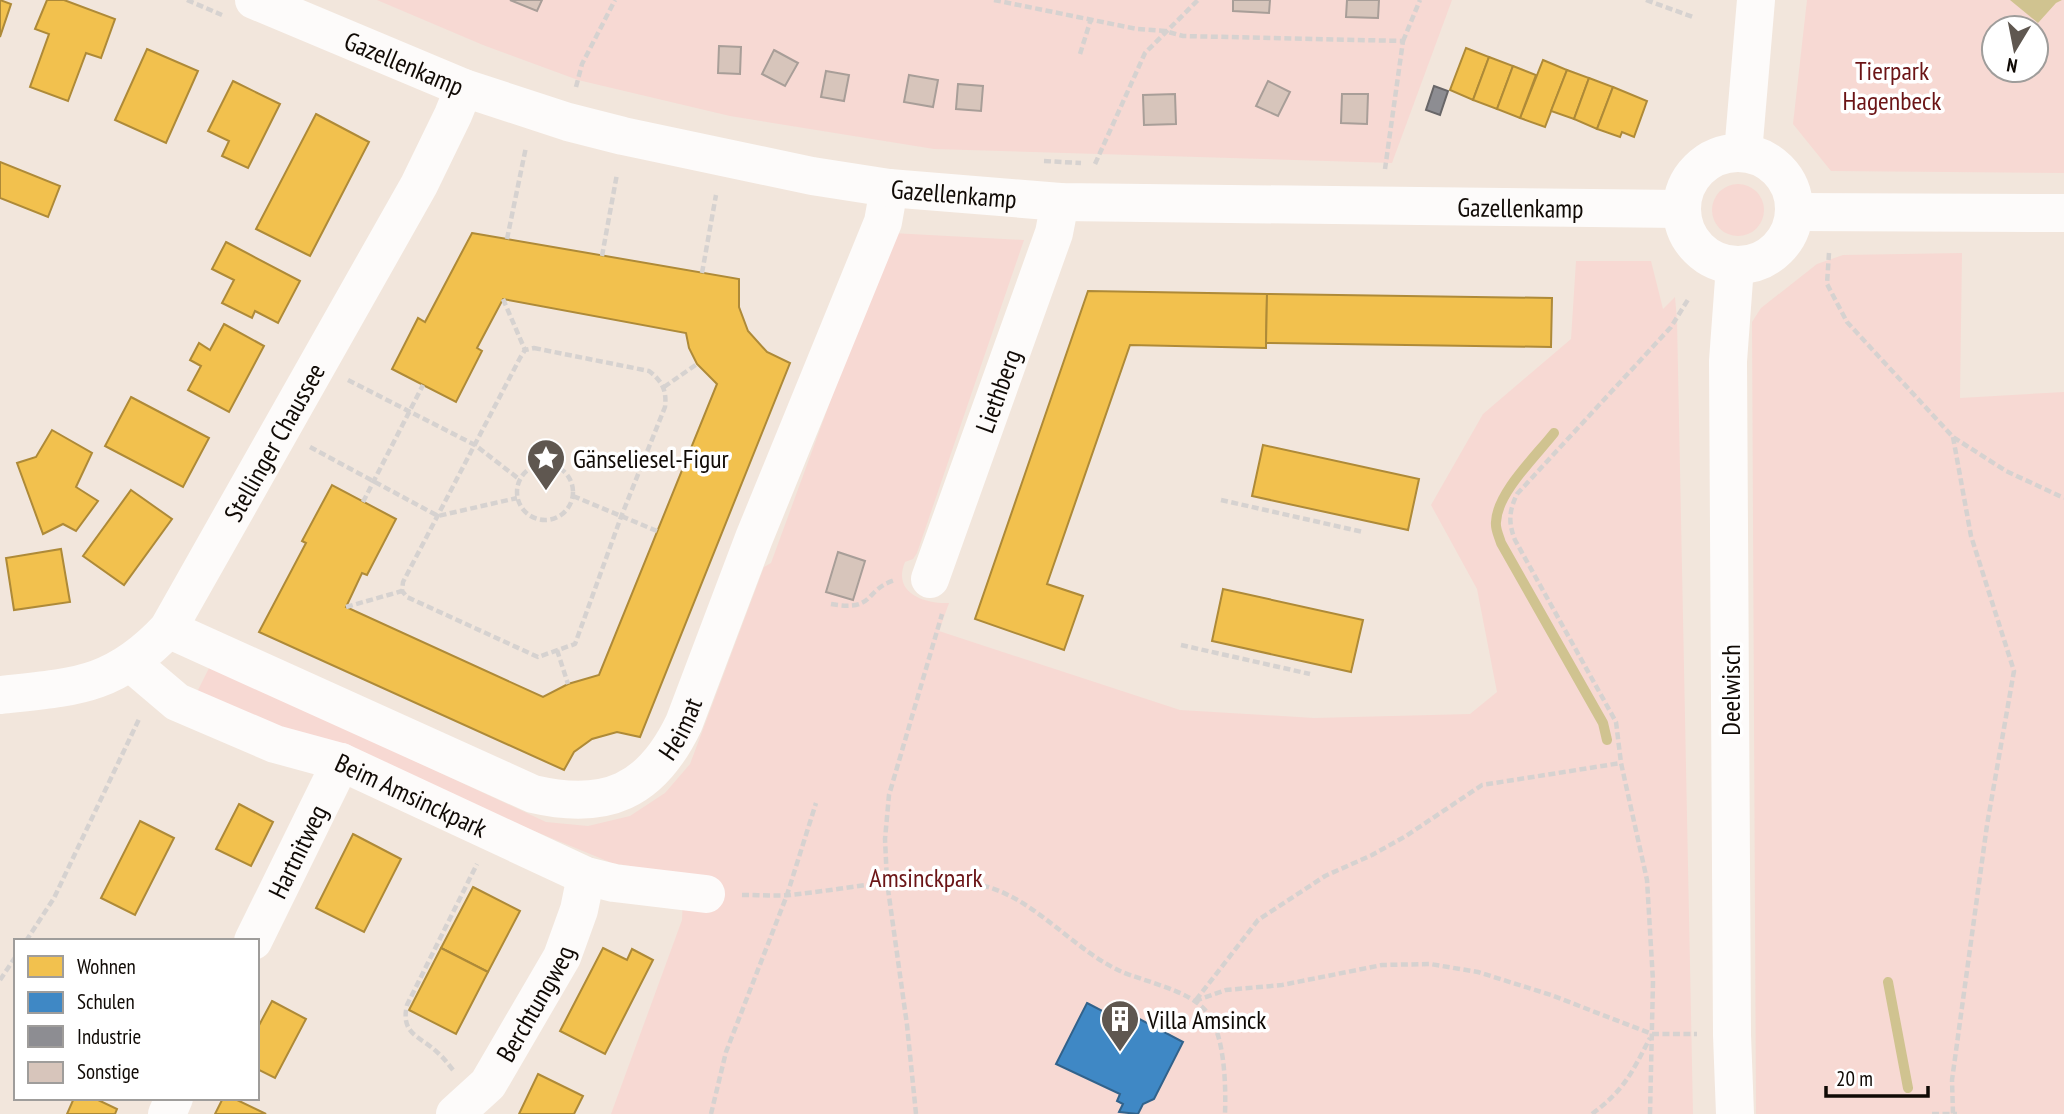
<svg xmlns="http://www.w3.org/2000/svg" width="2064" height="1114" viewBox="0 0 2064 1114" font-family="'PT Sans Narrow',sans-serif">
  <style>
    .green { fill: #f7d9d3; fill-rule: evenodd }
    .water { fill: #d0c390 }
    .homes { fill: #f2c14e; stroke: #ae8a38; stroke-width: 2 }
    .schools { fill: #3f88c5; stroke: #31628b; stroke-width: 2 }
    .industry { fill: #8d8d92; stroke: #686668; stroke-width: 2 }
    .lines { fill: none; stroke-linecap: round; stroke-linejoin: round }
    .stream { stroke: #d0c390; stroke-width: 10 }
    .building { fill: #d7c5bb; stroke: #a89e98; stroke-width: 2 }
    .path { stroke: #d6d2d0; stroke-width: 4.5; stroke-dasharray: 7 3.5; stroke-linecap: butt }
    .minor { stroke: #fdfbfa; stroke-width: 38 }
    .tertiary { stroke: #fdfbfa; stroke-width: 38 }
    .labels { text-anchor: middle; dominant-baseline: central; stroke-width: 7; stroke-linejoin: round; paint-order: stroke }
    .street-label { font-size: 26px; fill: #100a05; stroke: #fff }
    .park-label { font-size: 26px; fill: #6b1416; stroke: #fff }
    .poi-label { font-size: 26px; fill: #100a05; stroke: #fff; text-anchor: start }
  </style>
  <rect width="100%" height="100%" fill="#f2e6dc"/>
  <g class="green">
    <path d="M377 0H1452L1392 163 934 149 730 116 578 80 483 45Z"/>
    <path d="M1807 0H2064V173L1831 171 1793 124ZM1994 28H2036V70H1994Z"/>
    <circle cx="1738" cy="210" r="26"/>
    <path d="M892 233 1024 240 917 553 913 559 905 562C892 593 924 604 949 603L939 631 1180 710 1314 718 1470 714 1497 692 1477 589 1431 505 1483 414 1571 339 1576 261H1651L1663 309 1675 297 1677 320 1693 1114H611L682 920 684 875 612 863 197 692 210 666 546 822 588 826 630 816 665 793 690 764 764 567 771 563Z"/>
    <path d="M1962 253 1960 398 2064 392V1114H1756L1752 322 1761 308 1817 264 1843 255Z"/>
  </g>
  <path class="water" d="M2010 0H2062L2056 3 2038 23Z"/>
  <g class="homes">
    <path d="M0 0 11 4 0 37Z"/>
    <path d="M47 0H64L115 19 101 58 86 53 68 101 30 87 49 34 35 29Z"/>
    <path d="M1466 48 1489 57 1473 100 1450 90Z"/>
    <path d="M147 49 198 71 166 143 115 120Z"/>
    <path d="M1489 57 1513 66 1497 109 1473 100Z"/>
    <path d="M1543 60 1567 70 1545 127 1520 118Z"/>
    <path d="M1513 66 1536 75 1520 118 1497 109Z"/>
    <path d="M1567 70 1589 78 1574 119 1551 111Z"/>
    <path d="M1589 78 1613 87 1597 129 1574 119Z"/>
    <path d="M233 81 280 104 248 168 222 156 229 141 208 131Z"/>
    <path d="M1613 87 1647 101 1634 137 1622 132 1620 137 1597 129Z"/>
    <path d="M316 114 369 142 310 256 256 229Z"/>
    <path d="M0 162 60 186 48 217 0 198Z"/>
    <path d="M472 233 739 279V307L748 331 767 352 790 363 640 737 617 732 592 739 574 752 564 770 259 632 306 543 302 541 332 485 396 519 367 575 362 573 346 607 543 697 568 684 599 675 717 384 697 364 689 348 686 333 503 299 477 348 482 351 456 402 392 369 418 318 425 322Z"/>
    <path d="M226 242 300 281 278 323 255 311 252 318 222 303 234 280 212 269Z"/>
    <path d="M1088 291 1267 294 1266 348 1130 345 1047 584 1083 596 1064 650 975 619Z"/>
    <path d="M1267 294 1552 298 1551 347 1266 343Z"/>
    <path d="M224 324 264 346 229 412 188 390 201 366 190 360 199 343 210 350Z"/>
    <path d="M131 397 209 438 183 487 105 446Z"/>
    <path d="M52 430 92 453 76 487 98 501 76 531 63 524 43 534 17 463 36 457Z"/>
    <path d="M1263 445 1419 479 1408 530 1252 496Z"/>
    <path d="M131 490 172 519 124 585 83 556Z"/>
    <path d="M61 549 70 602 14 610 6 558Z"/>
    <path d="M1223 589 1363 620 1351 672 1212 641Z"/>
    <path d="M239 804 273 822 251 866 216 849Z"/>
    <path d="M140 821 174 838 135 915 101 898Z"/>
    <path d="M353 834 401 859 364 932 316 908Z"/>
    <path d="M473 887 520 911 488 972 441 948Z"/>
    <path d="M441 948 488 972 456 1034 409 1010Z"/>
    <path d="M603 948 627 960 632 949 653 960 605 1054 560 1031Z"/>
    <path d="M272 1001 306 1019 275 1078 257 1069V1029Z"/>
    <path d="M538 1074 583 1096 574 1114H519Z"/>
    <path d="M74 1098H94L117 1109 115 1114H67Z"/>
    <path d="M223 1098H233L266 1114H215Z"/>
  </g>
  <path class="schools" d="M1087 1003 1108 1014 1113 1005 1183 1042 1154 1099 1143 1104 1138 1114 1119 1112 1123 1104 1117 1101 1120 1094 1056 1064Z"/>
  <path class="industry" d="M1434 86 1448 91 1440 115 1426 110Z"/>
  <g class="lines">
    <g class="stream">
      <path d="M1554 433C1536 456 1497 493 1496 522 1495 529 1499 536 1501 543L1603 723 1607 740"/>
      <path d="M1888 982 1908 1088"/>
    </g>
  </g>
  <g class="building">
    <path d="M510 0H542L537 11Z"/>
    <path d="M1233 0H1270L1269 13 1233 11Z"/>
    <path d="M1347 0H1379L1378 18 1346 17Z"/>
    <path d="M719 46 741 47 740 74 718 73Z"/>
    <path d="M774 50 798 63 785 86 762 74Z"/>
    <path d="M826 71 849 75 844 101 821 97Z"/>
    <path d="M909 75 938 80 933 107 904 102Z"/>
    <path d="M1268 81 1290 92 1278 116 1256 106Z"/>
    <path d="M958 84 983 86 981 111 956 109Z"/>
    <path d="M1175 94 1176 124 1144 125 1143 95Z"/>
    <path d="M1342 94H1368L1367 124 1341 123Z"/>
    <path d="M838 552 865 561 853 600 826 592Z"/>
  </g>
  <g class="lines">
    <g class="path">
      <path d="M187 0 222 15"/>
      <path d="M994 0 1137 29 1165 31 1183 36 1403 41 1385 169"/>
      <path d="M1646 0 1693 17"/>
      <path d="M1403 41 1420 0"/>
      <path d="M1080 54 1091 19"/>
      <path d="M576 87 582 64 615 0"/>
      <path d="M1044 161 1081 163"/>
      <path d="M1095 164 1145 53 1198 0"/>
      <path d="M507 239 526 147"/>
      <path d="M1829 253 1827 284 1847 322 1953 437 2006 471 2064 498"/>
      <path d="M602 256 617 174"/>
      <path d="M702 273 716 195"/>
      <path d="M503 299 525 350"/>
      <path d="M534 348 649 371C662 381 667 390 665 407L621 517 575 644 538 657 407 597 402 591 403 582 520 358 525 350Z"/>
      <path d="M348 380 475 445 519 479"/>
      <path d="M664 387 697 364"/>
      <path d="M1953 437 1971 536 2014 671 1987 825 1952 1080 1953 1114"/>
      <path d="M310 447 438 516 517 498"/>
      <circle cx="545" cy="492" r="28"/>
      <path d="M573 496 657 531"/>
      <path d="M1221 500 1363 532"/>
      <path d="M363 502 423 385"/>
      <path d="M831 604C876 612 863 590 895 580"/>
      <path d="M346 607 402 591"/>
      <path d="M1181 645 1310 674"/>
      <path d="M557 650 568 684"/>
      <path d="M742 895C758 895 774 896 790 895 850 889 910 874 970 883 1030 891 1067 946 1120 971 1145 982 1189 990 1206 1011 1225 1033 1226 1086 1225 1114"/>
      <path d="M26 941 54 898 140 717"/>
      <path d="M0 980 16 956"/>
      <path d="M1196 1000 1258 920 1325 876 1372 855 1406 836 1482 785 1621 763"/>
      <path d="M1195 1001 1226 990 1282 985 1382 965 1430 964 1478 972 1551 995 1652 1034H1697"/>
      <path d="M453 1070C448 1064 444 1058 438 1053 421 1036 400 1035 407 1005L477 864"/>
      <path d="M711 1114 726 1052 787 895 816 803"/>
      <path d="M916 1114 907 1025 887 882 885 839 889 795 942 614"/>
      <path d="M1592 1114C1625 1089 1631 1074 1650 1038"/>
      <path d="M1650 1114 1653 981 1647 880 1621 763 1616 722 1515 540C1508 522 1509 511 1517 494L1671 327 1689 298"/>
      <path d="M1932 1114H1957"/>
    </g>
    <g class="minor">
      <path d="M1743 153 1756 0"/>
      <path id="s1" d="M930 579 1054 233 1060 202"/>
      <path id="s2" d="M168 629 533 794C606 811 651 792 684 723L754 538 883 222 889 188"/>
      <path id="s3" d="M131 663 177 702 275 744 341 762 586 876 614 883 706 894"/>
      <path id="s4" d="M0 695C74 687 114 687 168 629L419 185 453 115 464 88"/>
      <path id="s5" d="M253 941 341 762"/>
      <path d="M167 1114 174 1098"/>
      <path id="s6" d="M455 1114 488 1084 562 957 579 910 586 876"/>
      <path d="M1735 1114 1732 1035 1728 361 1735 266"/>
    </g>
    <g class="tertiary">
      <path id="s7" d="M254 0 464 88 568 122 623 136 812 176 889 188 1060 202 1681 209"/>
      <circle cx="1738" cy="209" r="56"/>
      <path d="M1795 212 2064 213"/>
    </g>
  </g>
  <defs>
    <symbol id="sight-pin" viewBox="-11 -11 22 30"><path d="M0 17L-7.5 6A9.5 9.5 0 1 1 7.5 6Z" fill="#5f5750" stroke="#fff"/><path d="M0-6L1.8-2.2L6-1.7L2.9 1.2L3.7 5.4L0 3.3L-3.7 5.4L-2.9 1.2L-6-1.7L-1.8-2.2Z" fill="#fff"/></symbol>
    <symbol id="building-pin" viewBox="-11 -11 22 30"><path d="M0 17L-7.5 6A9.5 9.5 0 1 1 7.5 6Z" fill="#5f5750" stroke="#fff"/><path d="M-4-6H4V6H1V3H-1V6H-4ZM-2.5-4.3h1.7v1.8h-1.7ZM.8-4.3h1.7v1.8H.8ZM-2.5-1h1.7V.8h-1.7ZM.8-1h1.7V.8H.8Z" fill="#fff"/></symbol>
  </defs>
  <g fill-rule="evenodd">
    <use href="#sight-pin" x="524" y="436" width="44" height="60"/>
    <use href="#building-pin" x="1098" y="997" width="44" height="60"/>
  </g>
  <g class="labels">
    <g class="street-label">
      <text stroke="none"><textPath href="#s7" startOffset="163">Gazellenkamp</textPath></text>
      <text stroke="none"><textPath href="#s7" startOffset="730">Gazellenkamp</textPath></text>
      <text stroke="none"><textPath href="#s7" startOffset="1297">Gazellenkamp</textPath></text>
      <text stroke="none"><textPath href="#s1" startOffset="200">Liethberg</textPath></text>
      <text stroke="none"><textPath href="#s4" startOffset="401">Stellinger Chaussee</textPath></text>
      <text transform="translate(1730 690) rotate(-90)">Deelwisch</text>
      <text stroke="none"><textPath href="#s2" startOffset="579">Heimat</textPath></text>
      <text stroke="none"><textPath href="#s3" startOffset="313">Beim Amsinckpark</textPath></text>
      <text stroke="none"><textPath href="#s5" startOffset="100">Hartnitweg</textPath></text>
      <text stroke="none"><textPath href="#s6" startOffset="138">Berchtungweg</textPath></text>
    </g>
    <g class="park-label">
      <text x="1892" y="70">Tierpark<tspan x="1892" dy="30">Hagenbeck</tspan></text>
      <text x="926" y="877">Amsinckpark</text>
    </g>
    <g class="poi-label">
      <text x="573" y="458">Gänseliesel-Figur</text>
      <text x="1147" y="1019">Villa Amsinck</text>
    </g>
  </g>
  <rect x="14" y="939" width="245" height="161" fill="#ffffff" stroke="#9f9d9b" stroke-width="2"/>
  <rect x="28" y="956" width="35" height="21" fill="#f2c14e" stroke="#9f9d9b" stroke-width="2"/>
  <text x="77" y="974" font-size="21" fill="#100a05">Wohnen</text>
  <rect x="28" y="992" width="35" height="21" fill="#3f88c5" stroke="#9f9d9b" stroke-width="2"/>
  <text x="77" y="1009" font-size="21" fill="#100a05">Schulen</text>
  <rect x="28" y="1026" width="35" height="21" fill="#8d8d92" stroke="#9f9d9b" stroke-width="2"/>
  <text x="77" y="1044" font-size="21" fill="#100a05">Industrie</text>
  <rect x="28" y="1062" width="35" height="21" fill="#d7c5bb" stroke="#9f9d9b" stroke-width="2"/>
  <text x="77" y="1079" font-size="21" fill="#100a05">Sonstige</text>
  <g transform="translate(2015 49) rotate(190)"><circle r="33" fill="#ffffff" stroke="#9f9d9b" stroke-width="2"/>
  <path d="M0-5L12 26L0 18L-12 26Z" fill="#5f5750"/>
  <text y="-10" font-size="19" font-weight="bold" text-anchor="middle" fill="#100a05">N</text>
  </g>
  <path d="M1826 1086v10h102v-10" fill="none" stroke="#100a05" stroke-width="3.5"/>
  <text x="1836" y="1086" font-size="21" fill="#100a05" stroke="#ffffff" stroke-width="5" paint-order="stroke">20 m</text>
</svg>
